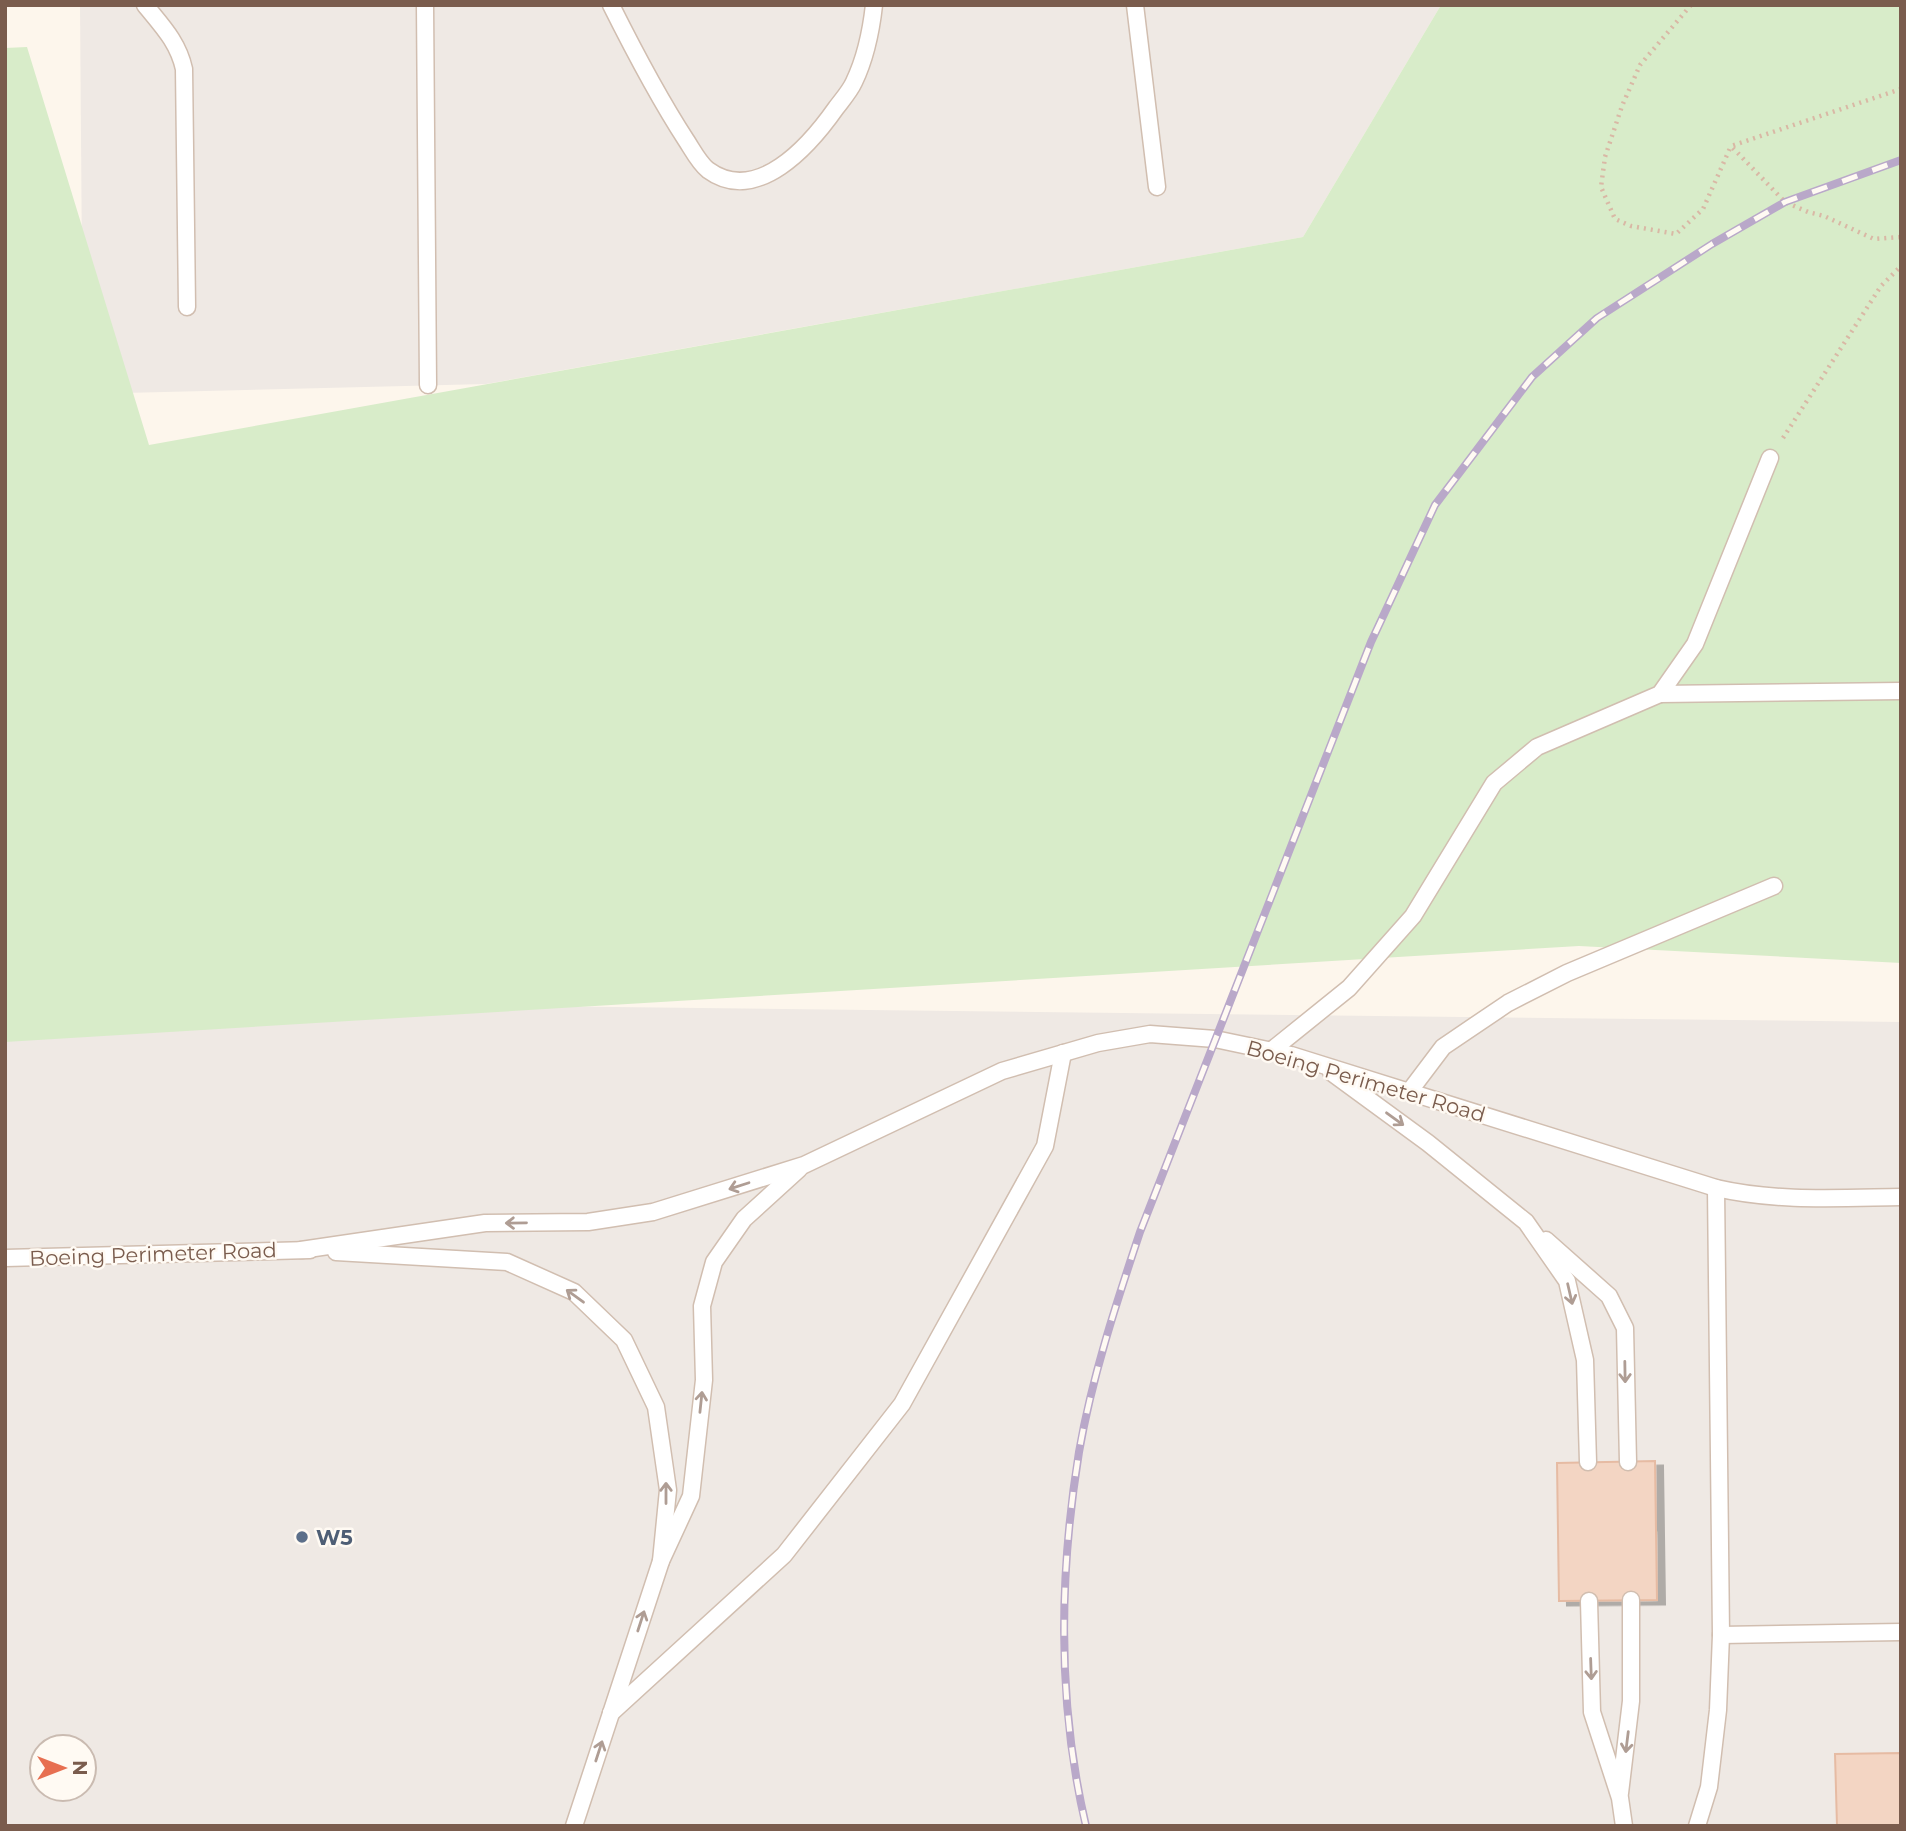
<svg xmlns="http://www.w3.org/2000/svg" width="1906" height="1831" viewBox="0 0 1906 1831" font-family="Montserrat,sans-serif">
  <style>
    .industrial { fill: #efe9e4; fill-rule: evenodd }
    .green { fill: #d8ecc9 }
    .building { fill: #f3d5c3; stroke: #e6bba3; stroke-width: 2; filter: url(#shadow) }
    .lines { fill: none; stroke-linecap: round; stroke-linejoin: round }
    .lane-casing { stroke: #d1beb0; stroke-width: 19 }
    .path { stroke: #d9b8a5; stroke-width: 4.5; stroke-dasharray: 2 5; stroke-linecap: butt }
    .lane { stroke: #fff; stroke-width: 16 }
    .rail-casing { stroke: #b9a8c9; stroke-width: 8 }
    .rail { stroke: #fffaf3; stroke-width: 5; stroke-dasharray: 16; stroke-linecap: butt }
    .oneway { stroke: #af9d94 }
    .service-dot { fill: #5c6f8a; stroke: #fffaf3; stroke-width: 2.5 }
    .labels { text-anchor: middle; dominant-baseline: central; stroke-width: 5; stroke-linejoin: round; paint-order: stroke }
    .street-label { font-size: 21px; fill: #7a5c4d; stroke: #fffaf3 }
    .service-label { font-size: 21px; font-weight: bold; fill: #4e5e75; stroke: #fffaf3; text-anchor: start }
  </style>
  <defs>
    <filter id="shadow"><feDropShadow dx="8" dy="4.5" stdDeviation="0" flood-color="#0004"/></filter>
  </defs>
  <rect width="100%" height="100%" fill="#fdf6ec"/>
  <g class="industrial">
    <path d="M80 5H1441L1303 237 486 384 83 394Z"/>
    <path d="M5 1000 1901 1022V1826H5ZM42 1747H84V1789H42Z"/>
  </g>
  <path class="green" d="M1441 5H1901V963L1579 946 5 1042V48L27 47 149 445 1303 237Z"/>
  <g class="building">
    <path d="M1655 1461 1657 1600 1559 1601 1557 1463Z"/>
    <path d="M1901 1753V1826H1837L1835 1754Z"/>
  </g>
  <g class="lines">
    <defs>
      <g id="lane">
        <path d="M145 5C162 26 178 42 184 69L187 307"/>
        <path d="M425 5 428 385"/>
        <path d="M611 5C634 51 658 97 686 140 692 149 699 163 708 170 757 206 810 145 836 108 842 100 850 91 854 82 866 57 871 32 874 5"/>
        <path d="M1135 5 1157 187"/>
        <path d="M1660 694 1901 691"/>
        <path d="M1272 1050 1349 988 1413 916 1494 783 1537 747 1660 694 1695 644 1770 458"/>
        <path d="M1331 1072 1428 1143 1526 1222 1567 1281 1585 1360 1588 1462"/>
        <path d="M1409 1092 1443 1047 1508 1003 1567 973 1774 886"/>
        <path d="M1546 1240 1609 1296 1625 1328 1628 1462"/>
        <path d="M301 1250 485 1223 588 1222 653 1212 804 1165 1002 1071 1098 1043 1150 1034 1215 1039 1291 1055 1716 1188C1777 1202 1838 1198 1901 1197"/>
        <path d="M336 1252 507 1262 574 1292 624 1340 656 1407 668 1490 661 1561"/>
        <path d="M5 1258 310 1250"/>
        <path d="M1589 1601 1592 1712 1620 1798 1624 1826"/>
        <path d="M1721 1635 1901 1632"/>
        <path d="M611 1713 784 1555 902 1404 1045 1146 1063 1053"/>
        <path d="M1620 1793 1631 1701V1600"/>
        <path d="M574 1826 661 1561 691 1496 704 1380 702 1306 714 1262 744 1219 799 1169"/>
        <path d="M1697 1826 1709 1787 1718 1710 1721 1635 1716 1188"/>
      </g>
    </defs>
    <use href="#lane" class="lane-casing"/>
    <g class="path">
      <path d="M1691 5 1640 65 1622 106 1605 157 1601 187 1615 219 1631 226 1676 234 1703 209 1731 146"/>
      <path d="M1901 89 1731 146 1785 202 1808 212 1824 216 1874 239 1901 237"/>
      <path d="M1783 438 1881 286 1901 266"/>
    </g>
    <use href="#lane" class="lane"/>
    <defs>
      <path id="rail" d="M1086 1826C1057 1703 1059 1576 1079 1452 1092 1377 1116 1304 1140 1232L1371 642 1435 505 1532 377 1597 318 1712 244 1785 202 1901 160"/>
    </defs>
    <use href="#rail" class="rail-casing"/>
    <use href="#rail" class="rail"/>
  </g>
  <defs><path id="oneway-shaft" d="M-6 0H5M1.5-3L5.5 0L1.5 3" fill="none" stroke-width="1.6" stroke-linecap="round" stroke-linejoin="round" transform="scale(1.75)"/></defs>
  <g class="oneway">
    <use href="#oneway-shaft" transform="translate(1395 1119) rotate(36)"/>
    <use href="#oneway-shaft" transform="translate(739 1186) rotate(162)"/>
    <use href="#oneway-shaft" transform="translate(516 1223) rotate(179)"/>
    <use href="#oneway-shaft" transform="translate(1570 1294) rotate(77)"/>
    <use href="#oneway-shaft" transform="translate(575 1296) rotate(-144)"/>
    <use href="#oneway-shaft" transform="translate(1625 1372) rotate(89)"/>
    <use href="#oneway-shaft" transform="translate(701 1402) rotate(-84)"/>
    <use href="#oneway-shaft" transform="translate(666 1493) rotate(-90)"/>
    <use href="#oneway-shaft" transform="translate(641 1621) rotate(-72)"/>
    <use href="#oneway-shaft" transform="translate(1591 1669) rotate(88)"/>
    <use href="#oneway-shaft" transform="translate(1627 1742) rotate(97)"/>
    <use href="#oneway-shaft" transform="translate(599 1751) rotate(-72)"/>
  </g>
  <circle class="service-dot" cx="302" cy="1537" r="7"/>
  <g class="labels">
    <g class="street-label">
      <text transform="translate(1366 1081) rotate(16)">Boeing Perimeter Road</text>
      <text transform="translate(153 1254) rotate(-2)">Boeing Perimeter Road</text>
    </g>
    <g class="service-label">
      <text x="316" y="1537">W5</text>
    </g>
  </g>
  <rect width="1906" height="1831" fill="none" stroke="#7a5c4d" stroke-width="14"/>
  <g transform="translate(63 1768) rotate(90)"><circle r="33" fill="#fffaf3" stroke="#cabbb1" stroke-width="2"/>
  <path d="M0-5L12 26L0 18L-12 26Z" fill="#e76f51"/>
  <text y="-10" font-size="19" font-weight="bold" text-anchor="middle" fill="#7a5c4d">N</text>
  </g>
</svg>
